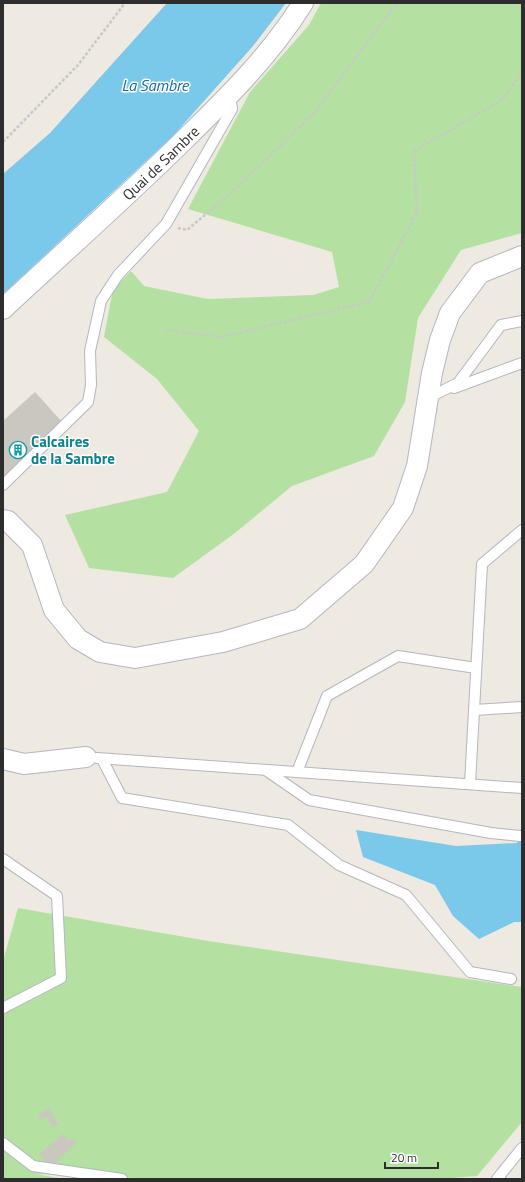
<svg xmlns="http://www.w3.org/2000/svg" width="525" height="1182" viewBox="0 0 525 1182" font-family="'Titillium Web',sans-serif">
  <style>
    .green { fill: #b4e1a1 }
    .water { fill: #7ac8ea }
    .building { fill: #cac7bf }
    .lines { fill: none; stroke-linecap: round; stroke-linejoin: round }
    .lane-casing { stroke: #b4b6c0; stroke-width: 12 }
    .street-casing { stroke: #b4b6c0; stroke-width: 22 }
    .path { stroke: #c8c8c8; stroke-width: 2.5; stroke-dasharray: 3 2; stroke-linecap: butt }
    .lane { stroke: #fff; stroke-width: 10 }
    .street { stroke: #fff; stroke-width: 20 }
    .labels { text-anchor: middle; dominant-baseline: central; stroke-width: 3; stroke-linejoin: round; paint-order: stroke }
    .street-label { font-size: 15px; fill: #2d2d2d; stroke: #fff }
    .culture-label { font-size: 15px; font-weight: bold; fill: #0d838f; stroke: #fff; text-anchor: start }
    .water-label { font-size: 16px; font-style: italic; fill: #14689b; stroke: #fff }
  </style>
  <rect width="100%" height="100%" fill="#eee9e1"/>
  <g class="green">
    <path d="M321 3H522V233L461 250 418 318 405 402 374 456 292 486 235 533 173 578 89 568 65 515 167 492 199 431 157 379 104 337 113 289 131 271 144 286 208 299 313 295 339 287 332 252 188 209 250 92 309 25Z"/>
    <path d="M18 908 208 941 522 987V1122L477 1176 439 1179H162L37 1174 63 1179H3V961Z"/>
  </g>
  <g class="water">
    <path d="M167 3H286L253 46 172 137 3 294V174L50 133Z"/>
    <path d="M356 830 456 846 517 843 522 832V922H514L479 939 453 916 435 885 363 857Z"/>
  </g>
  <g class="building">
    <path d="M35 392 63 423 3 478V421Z"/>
    <path d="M49 1108 58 1124 53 1127 47 1117 41 1120 38 1114Z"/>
    <path d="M63 1134 69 1141 73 1138 77 1142 51 1167 39 1154Z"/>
  </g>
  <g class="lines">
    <defs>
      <g id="lane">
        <path d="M454 388 522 363"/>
        <path d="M428 398 458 383 501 325 522 321"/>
        <path d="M3 485 88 402 91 385 90 351 101 301 118 275 166 224 232 109 230 95"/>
        <path d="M474 710 522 707"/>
        <path d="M97 758 522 788"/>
        <path d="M102 759 122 798 288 825 339 865 406 895 470 972 511 979"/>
        <path d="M267 771 309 800 491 833 520 836"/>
        <path d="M297 772 327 696 398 656 476 668"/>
        <path d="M470 784 482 564 522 530"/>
        <path d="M3 859 57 896 61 978 3 1008"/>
        <path d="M3 1143 33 1166 122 1179"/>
        <path d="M497 1179 522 1148"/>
      </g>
      <g id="street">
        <path id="s1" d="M3 309C63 253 124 199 182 142 226 99 270 56 303 3"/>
        <path d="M3 520 8 521 32 545 54 610 78 639 100 652 135 658 223 642 300 619 364 564 403 508 417 466 432 373 440 340 450 313 480 273 522 256"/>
        <path d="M3 759 24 764 86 757"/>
      </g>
    </defs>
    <use href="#lane" class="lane-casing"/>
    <use href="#street" class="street-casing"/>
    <g class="path">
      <path d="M3 142 78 65 125 3"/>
      <path d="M178 228 187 230 230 194 316 111 397 3"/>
      <path d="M166 330 221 337 369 302 417 213 414 151 502 100 522 73"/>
    </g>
    <use href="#lane" class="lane"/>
    <use href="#street" class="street"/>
  </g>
  <defs>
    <symbol id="building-ring" viewBox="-11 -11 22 22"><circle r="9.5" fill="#fff" stroke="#0f9aa8" stroke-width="1.5"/><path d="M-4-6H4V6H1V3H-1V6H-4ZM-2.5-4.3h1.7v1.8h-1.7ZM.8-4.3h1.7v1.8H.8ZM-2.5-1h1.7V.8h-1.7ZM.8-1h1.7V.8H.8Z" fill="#0f9aa8"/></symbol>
  </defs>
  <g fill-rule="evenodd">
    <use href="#building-ring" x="8" y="440" width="20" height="20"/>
  </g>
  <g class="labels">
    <g class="street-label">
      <text stroke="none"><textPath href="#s1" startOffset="215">Quai de Sambre</textPath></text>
    </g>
    <g class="culture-label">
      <text x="31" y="441">Calcaires<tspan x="31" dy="17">de la Sambre</tspan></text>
    </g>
    <g class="water-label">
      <text x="155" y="85">La Sambre</text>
    </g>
  </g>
  <rect width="525" height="1182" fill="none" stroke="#2d2d2d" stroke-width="8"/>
  <path d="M385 1162v6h53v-6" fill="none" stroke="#2d2d2d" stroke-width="2"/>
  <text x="391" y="1162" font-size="12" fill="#2d2d2d" stroke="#ffffff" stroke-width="3" paint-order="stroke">20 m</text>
</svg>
